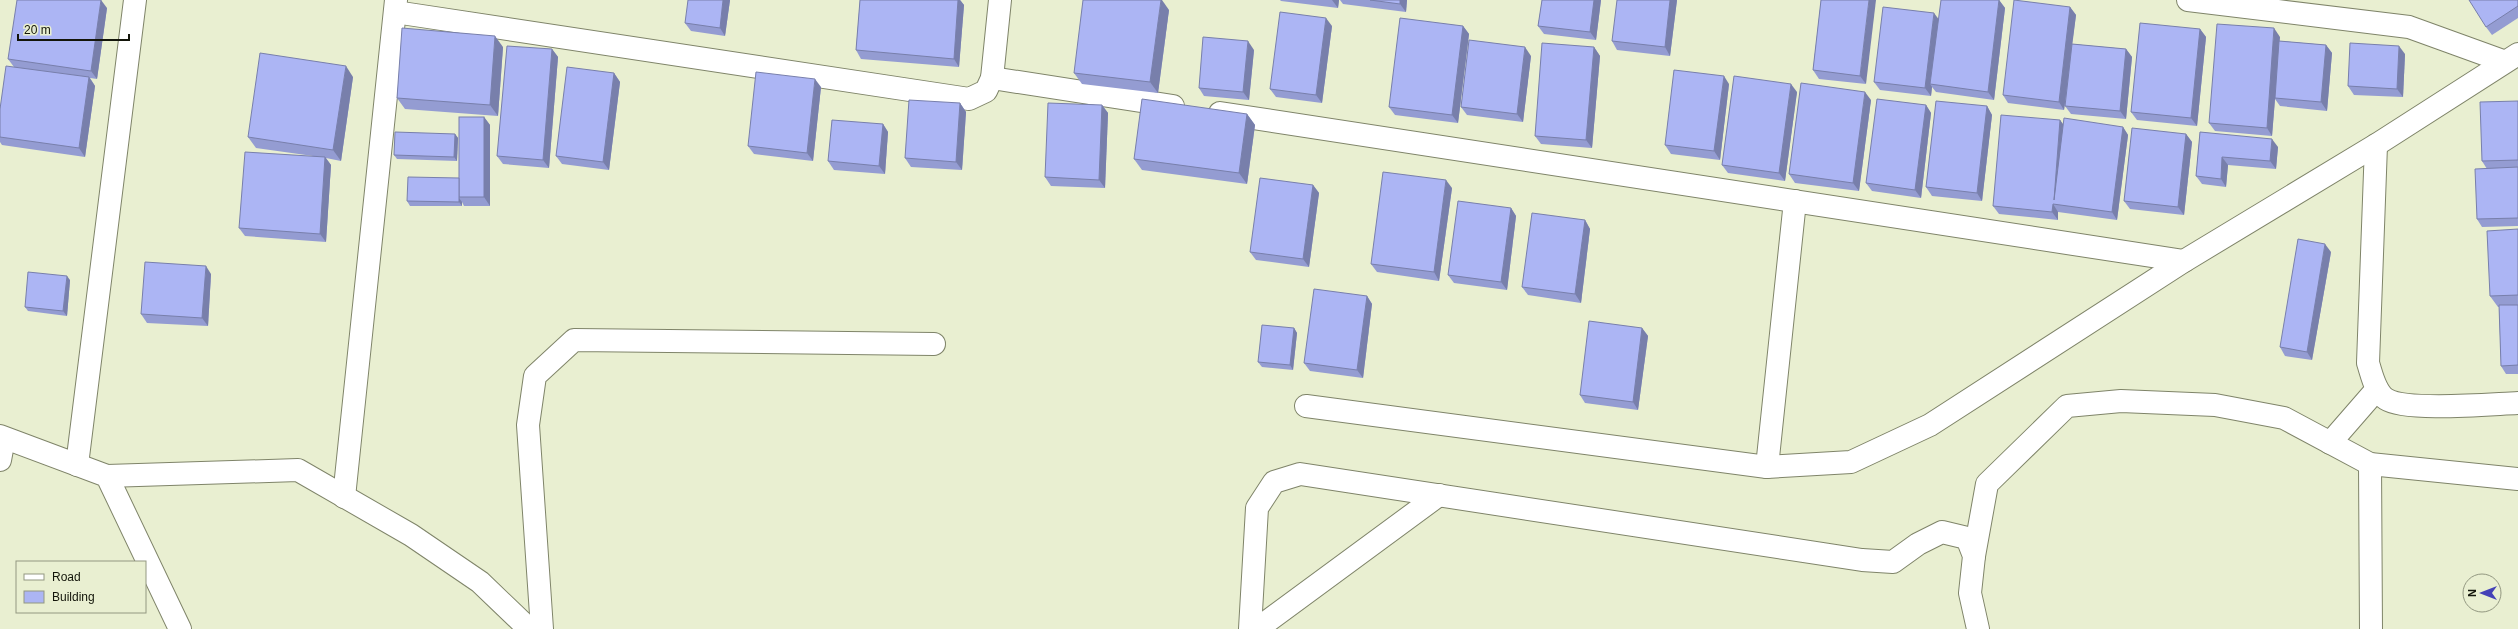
<svg xmlns="http://www.w3.org/2000/svg" width="2518" height="629" viewBox="0 0 2518 629" font-family="Helvetica,sans-serif">
  <style>
    .lines { fill: none; stroke-linecap: round; stroke-linejoin: round }
    .minor-casing { stroke: #7f8469; stroke-width: 24 }
    .minor { stroke: #fff; stroke-width: 22 }
    .wall { fill: #949cd2 }
    .shaded-wall { fill: #787fab }
    .building { fill: #acb5f4; stroke: #787fab }
  </style>
  <rect width="100%" height="100%" fill="#e9efd1"/>
  <g class="lines">
    <defs>
      <g id="minor">
        <path d="M2188 0 2409 27 2503 61"/>
        <path d="M395 12 969 99 986 91 992 78 1000 0"/>
        <path d="M992 78 1173 106"/>
        <path d="M1220 113 2184 261"/>
        <path d="M2376 145 2368 363C2372 375 2375 392 2386 399 2406 412 2491 404 2518 403"/>
        <path d="M1306 406 1767 467 1851 462 1930 425 2184 261 2376 145 2518 54"/>
        <path d="M0 436 107 476 180 629"/>
        <path d="M2330 443 2377 389"/>
        <path d="M0 460 4 439"/>
        <path d="M2370 464 2371 629"/>
        <path d="M77 465 135 0"/>
        <path d="M1767 467 1795 201"/>
        <path d="M107 476 298 470 411 535 480 582 529 629"/>
        <path d="M344 497 396 0"/>
        <path d="M1974 556 1987 484 2067 406 2121 401 2215 405 2284 418 2370 464 2518 479"/>
        <path d="M542 629 528 425 535 376 574 340 934 344"/>
        <path d="M1250 629 1257 508 1274 482 1300 474 1862 560 1893 562 1918 544 1942 532 1967 538 1974 556 1970 593 1978 629"/>
        <path d="M1257 629 1439 495"/>
      </g>
    </defs>
    <use href="#minor" class="minor-casing"/>
    <use href="#minor" class="minor"/>
  </g>
  <g class="wall">
    <path d="M730 0 725 36 691 31 685 23Z"/>
    <path d="M860 0H960L964 5 959 67 861 59 856 50Z"/>
    <path d="M1280 0H1339L1338 8 1281 1Z"/>
    <path d="M1340 0H1407L1406 12 1343 4Z"/>
    <path d="M1542 0H1601L1596 40 1544 34 1538 26Z"/>
    <path d="M1677 0 1670 56 1617 50 1612 41Z"/>
    <path d="M1821 0 1866 84 1819 79 1813 70Z"/>
    <path d="M1999 0 2005 8 1994 100 1936 92 1932 87 1931 96 1880 90 1874 82 1938 19Z"/>
    <path d="M2518 0V18L2492 35 2486 27Z"/>
    <path d="M2070 7 2076 15 2072 44 2126 49 2132 57 2126 119 2071 114 2065 106 2068 84 2064 110 2008 103 2003 95Z"/>
    <path d="M107 8 97 79 90 78 95 86 85 157 2 145 0 142V109L14 67 8 59Z"/>
    <path d="M1169 10 1158 93 1082 84 1074 73Z"/>
    <path d="M1332 26 1322 103 1276 97 1270 89Z"/>
    <path d="M1463 26 1469 34 1458 123 1395 115 1389 107Z"/>
    <path d="M2200 29 2206 37 2197 126 2137 120 2131 112Z"/>
    <path d="M2280 37 2279 41 2326 45 2332 53 2327 111 2280 106 2275 99 2272 136 2215 131 2209 123Z"/>
    <path d="M503 47 498 116 405 109 397 98Z"/>
    <path d="M1594 47 1600 56 1592 148 1541 144 1535 136Z"/>
    <path d="M552 49 558 57 549 168 503 164 497 156Z"/>
    <path d="M1254 50 1249 100 1204 96 1199 88Z"/>
    <path d="M2405 54 2403 97 2354 95 2348 86Z"/>
    <path d="M1531 56 1523 122 1467 115 1461 107Z"/>
    <path d="M614 73 620 82 609 170 562 164 556 156Z"/>
    <path d="M353 77 341 161 326 158 331 165 326 242 245 236 239 228 313 156 256 148 248 137Z"/>
    <path d="M1729 84 1720 160 1671 154 1665 145Z"/>
    <path d="M821 87 813 161 754 154 748 146Z"/>
    <path d="M1797 92 1785 181 1728 173 1722 165Z"/>
    <path d="M1871 100 1859 191 1795 183 1789 174Z"/>
    <path d="M2518 101V226L2482 227 2477 219 2487 169 2482 161Z"/>
    <path d="M960 103 966 112 962 170 911 167 905 158Z"/>
    <path d="M1102 105 1108 113 1105 188 1051 186 1045 177Z"/>
    <path d="M1926 105 1931 113 1921 198 1872 191 1866 183Z"/>
    <path d="M1987 106 1992 115 1982 201 1932 196 1926 187Z"/>
    <path d="M1247 114 1255 125 1247 184 1142 170 1134 159Z"/>
    <path d="M484 117 490 125V206H464L462 202V206H410L407 201 459 178Z"/>
    <path d="M2060 120 2063 125 2123 127 2128 135 2117 220 2058 212V220L1999 214 1993 206Z"/>
    <path d="M883 124 888 132 885 174 834 170 828 161Z"/>
    <path d="M2200 132 2278 147 2276 169 2228 165 2226 187 2202 184 2196 176Z"/>
    <path d="M455 134 458 138 457 161 397 159 394 155Z"/>
    <path d="M2186 134 2192 142 2184 215 2130 209 2124 201Z"/>
    <path d="M1313 185 1319 193 1309 267 1256 260 1250 252Z"/>
    <path d="M1452 188 1439 281 1377 272 1371 264Z"/>
    <path d="M1511 208 1516 216 1507 290 1454 283 1448 275Z"/>
    <path d="M1585 220 1590 229 1581 303 1528 295 1522 287Z"/>
    <path d="M2518 229V374H2506L2501 366 2499 307H2498L2490 296Z"/>
    <path d="M2331 252 2312 360 2285 356 2280 347Z"/>
    <path d="M211 274 208 326 147 323 141 314Z"/>
    <path d="M70 280 67 316 28 311 25 307Z"/>
    <path d="M1367 296 1372 304 1363 378 1310 371 1304 363Z"/>
    <path d="M1294 328 1297 333 1293 370 1262 367 1258 362Z"/>
    <path d="M1642 328 1648 336 1638 410 1585 403 1580 395Z"/>
  </g>
  <g class="shaded-wall">
    <path d="M101 0 107 8 97 79 91 71Z"/>
    <path d="M723 0H730L725 36 720 28Z"/>
    <path d="M958 0H960L964 5 959 67 954 59Z"/>
    <path d="M1161 0H1162L1169 10 1158 93 1150 82Z"/>
    <path d="M1332 0H1339L1338 8Z"/>
    <path d="M1400 0H1407L1406 12 1400 4Z"/>
    <path d="M1594 0H1601L1596 40 1590 32Z"/>
    <path d="M1670 0H1677L1670 56 1665 47Z"/>
    <path d="M1869 0H1876L1866 84 1860 76Z"/>
    <path d="M1999 0 2005 8 1994 100 1988 92Z"/>
    <path d="M2070 7 2076 15 2064 110 2059 102Z"/>
    <path d="M1934 13 1940 21 1930 84 1932 87 1931 96 1925 88Z"/>
    <path d="M1326 18 1332 26 1322 103 1316 95Z"/>
    <path d="M1463 26 1469 34 1458 123 1452 115Z"/>
    <path d="M2274 28 2280 37 2272 136 2267 128Z"/>
    <path d="M2200 29 2206 37 2197 126 2191 118Z"/>
    <path d="M495 36 503 47 498 116 490 105Z"/>
    <path d="M1248 41 1254 50 1249 100 1243 92Z"/>
    <path d="M2326 45 2332 53 2327 111 2321 102Z"/>
    <path d="M2399 46 2405 54 2403 97 2397 89Z"/>
    <path d="M1525 47 1531 56 1523 122 1517 114Z"/>
    <path d="M1594 47 1600 56 1592 148 1586 140Z"/>
    <path d="M552 49 558 57 549 168 543 160Z"/>
    <path d="M2126 49 2132 57 2126 119 2120 111Z"/>
    <path d="M346 66 353 77 341 161 333 150Z"/>
    <path d="M614 73 620 82 609 170 603 162Z"/>
    <path d="M1724 76 1729 84 1720 160 1714 151Z"/>
    <path d="M89 77 95 86 85 157 79 148Z"/>
    <path d="M815 79 821 87 813 161 807 153Z"/>
    <path d="M1791 84 1797 92 1785 181 1779 173Z"/>
    <path d="M1865 92 1871 100 1859 191 1853 183Z"/>
    <path d="M960 103 966 112 962 170 956 162Z"/>
    <path d="M1102 105 1108 113 1105 188 1099 180Z"/>
    <path d="M1926 105 1931 113 1921 198 1915 190Z"/>
    <path d="M1987 106 1992 115 1982 201 1977 193Z"/>
    <path d="M1247 114 1255 125 1247 184 1239 173Z"/>
    <path d="M484 117 490 125V206L484 197Z"/>
    <path d="M2060 120 2066 128 2054 200Z"/>
    <path d="M883 124 888 132 885 174 879 166Z"/>
    <path d="M2123 127 2128 135 2117 220 2112 212Z"/>
    <path d="M455 134 458 138 457 161 454 157Z"/>
    <path d="M2186 134 2192 142 2184 215 2178 207Z"/>
    <path d="M2272 139 2278 147 2276 169 2270 161Z"/>
    <path d="M325 157 331 165 326 242 320 234Z"/>
    <path d="M2222 157 2228 165 2226 187 2221 179Z"/>
    <path d="M1446 180 1452 188 1439 281 1434 272Z"/>
    <path d="M1313 185 1319 193 1309 267 1303 259Z"/>
    <path d="M459 198 462 202V206L459 202Z"/>
    <path d="M2053 204 2058 212V220L2052 212Z"/>
    <path d="M1511 208 1516 216 1507 290 1501 282Z"/>
    <path d="M1585 220 1590 229 1581 303 1575 294Z"/>
    <path d="M2325 244 2331 252 2312 360 2307 352Z"/>
    <path d="M206 266 211 274 208 326 202 318Z"/>
    <path d="M67 276 70 280 67 316 63 311Z"/>
    <path d="M1367 296 1372 304 1363 378 1357 370Z"/>
    <path d="M1294 328 1297 333 1293 370 1290 365Z"/>
    <path d="M1642 328 1648 336 1638 410 1633 402Z"/>
  </g>
  <g class="building">
    <path d="M17 0H101L91 71 8 59Z"/>
    <path d="M688 0H723L720 28 685 23Z"/>
    <path d="M860 0H958L954 59 856 50Z"/>
    <path d="M1083 0H1161L1150 82 1074 73Z"/>
    <path d="M1370 0H1400V4Z"/>
    <path d="M1542 0H1594L1590 32 1538 26Z"/>
    <path d="M1617 0H1670L1665 47 1612 41Z"/>
    <path d="M1821 0H1869L1860 76 1813 70Z"/>
    <path d="M1941 0H1999L1988 92 1930 84Z"/>
    <path d="M2014 0 2070 7 2059 102 2003 95Z"/>
    <path d="M2469 0H2518V6L2486 27Z"/>
    <path d="M1883 7 1934 13 1925 88 1874 82Z"/>
    <path d="M1280 12 1326 18 1316 95 1270 89Z"/>
    <path d="M1400 18 1463 26 1452 115 1389 107Z"/>
    <path d="M2140 23 2200 29 2191 118 2131 112Z"/>
    <path d="M2217 24 2274 28 2267 128 2209 123Z"/>
    <path d="M402 28 495 36 490 105 397 98Z"/>
    <path d="M1203 37 1248 41 1243 92 1199 88Z"/>
    <path d="M1469 40 1525 47 1517 114 1461 107Z"/>
    <path d="M2279 41 2326 45 2321 102 2275 98Z"/>
    <path d="M1542 43 1594 47 1586 140 1535 136Z"/>
    <path d="M2350 43 2399 46 2397 89 2348 86Z"/>
    <path d="M2072 44 2126 49 2120 111 2065 106Z"/>
    <path d="M507 46 552 49 543 160 497 156Z"/>
    <path d="M260 53 346 66 333 150 248 137Z"/>
    <path d="M6 66 89 77 79 148 0 137V109Z"/>
    <path d="M567 67 614 73 603 162 556 156Z"/>
    <path d="M1674 70 1724 76 1714 151 1665 145Z"/>
    <path d="M756 72 815 79 807 153 748 146Z"/>
    <path d="M1734 76 1791 84 1779 173 1722 165Z"/>
    <path d="M1801 83 1865 92 1853 183 1789 174Z"/>
    <path d="M1142 99 1247 114 1239 173 1134 159Z"/>
    <path d="M1877 99 1926 105 1915 190 1866 183Z"/>
    <path d="M909 100 960 103 956 162 905 158Z"/>
    <path d="M1936 101 1987 106 1977 193 1926 187Z"/>
    <path d="M2518 101V160L2482 161 2480 102Z"/>
    <path d="M1048 103 1102 105 1099 180 1045 177Z"/>
    <path d="M2001 115 2060 120 2054 200 2064 118 2123 127 2112 212 2053 204 2052 212 1993 206Z"/>
    <rect x="459" y="117" width="25" height="80"/>
    <path d="M832 120 883 124 879 166 828 161Z"/>
    <path d="M2132 128 2186 134 2178 207 2124 201Z"/>
    <path d="M395 132 455 134 454 157 394 155Z"/>
    <path d="M2200 132 2272 139 2270 161 2222 157 2221 179 2196 176Z"/>
    <path d="M245 152 325 157 320 234 239 228Z"/>
    <path d="M2518 167V218L2477 219 2475 169Z"/>
    <path d="M1383 172 1446 180 1434 272 1371 264Z"/>
    <path d="M408 177 459 178V202L407 201Z"/>
    <path d="M1260 178 1313 185 1303 259 1250 252Z"/>
    <path d="M1458 201 1511 208 1501 282 1448 275Z"/>
    <path d="M1532 213 1585 220 1575 294 1522 287Z"/>
    <path d="M2518 229V295L2490 296 2487 231Z"/>
    <path d="M2298 239 2325 244 2307 352 2280 347Z"/>
    <path d="M145 262 206 266 202 318 141 314Z"/>
    <path d="M28 272 67 276 63 311 25 307Z"/>
    <path d="M1314 289 1367 296 1357 370 1304 363Z"/>
    <path d="M2499 305H2518V365L2501 366Z"/>
    <path d="M1589 321 1642 328 1633 402 1580 395Z"/>
    <path d="M1262 325 1294 328 1290 365 1258 362Z"/>
  </g>
  <rect x="16" y="561" width="130" height="52" fill="#e9efd1" stroke="#939881"/>
  <rect x="24" y="574" width="20" height="6" fill="#ffffff" stroke="#939881"/>
  <text x="52" y="581" font-size="12" fill="#13150a">Road</text>
  <rect x="24" y="591" width="20" height="12" fill="#acb5f4" stroke="#939881"/>
  <text x="52" y="601" font-size="12" fill="#13150a">Building</text>
  <g transform="translate(2482 593) rotate(270)"><circle r="19" fill="#e9efd1" stroke="#939881"/>
  <path d="M0-3L7 15L0 10L-7 15Z" fill="#4542b7"/>
  <text y="-6" font-size="11" font-weight="bold" text-anchor="middle" fill="#13150a">N</text>
  </g>
  <path d="M18 34v6h111v-6" fill="none" stroke="#13150a" stroke-width="2"/>
  <text x="24" y="34" font-size="12" fill="#13150a" stroke="#e9efd1" stroke-width="3" paint-order="stroke">20 m</text>
</svg>
